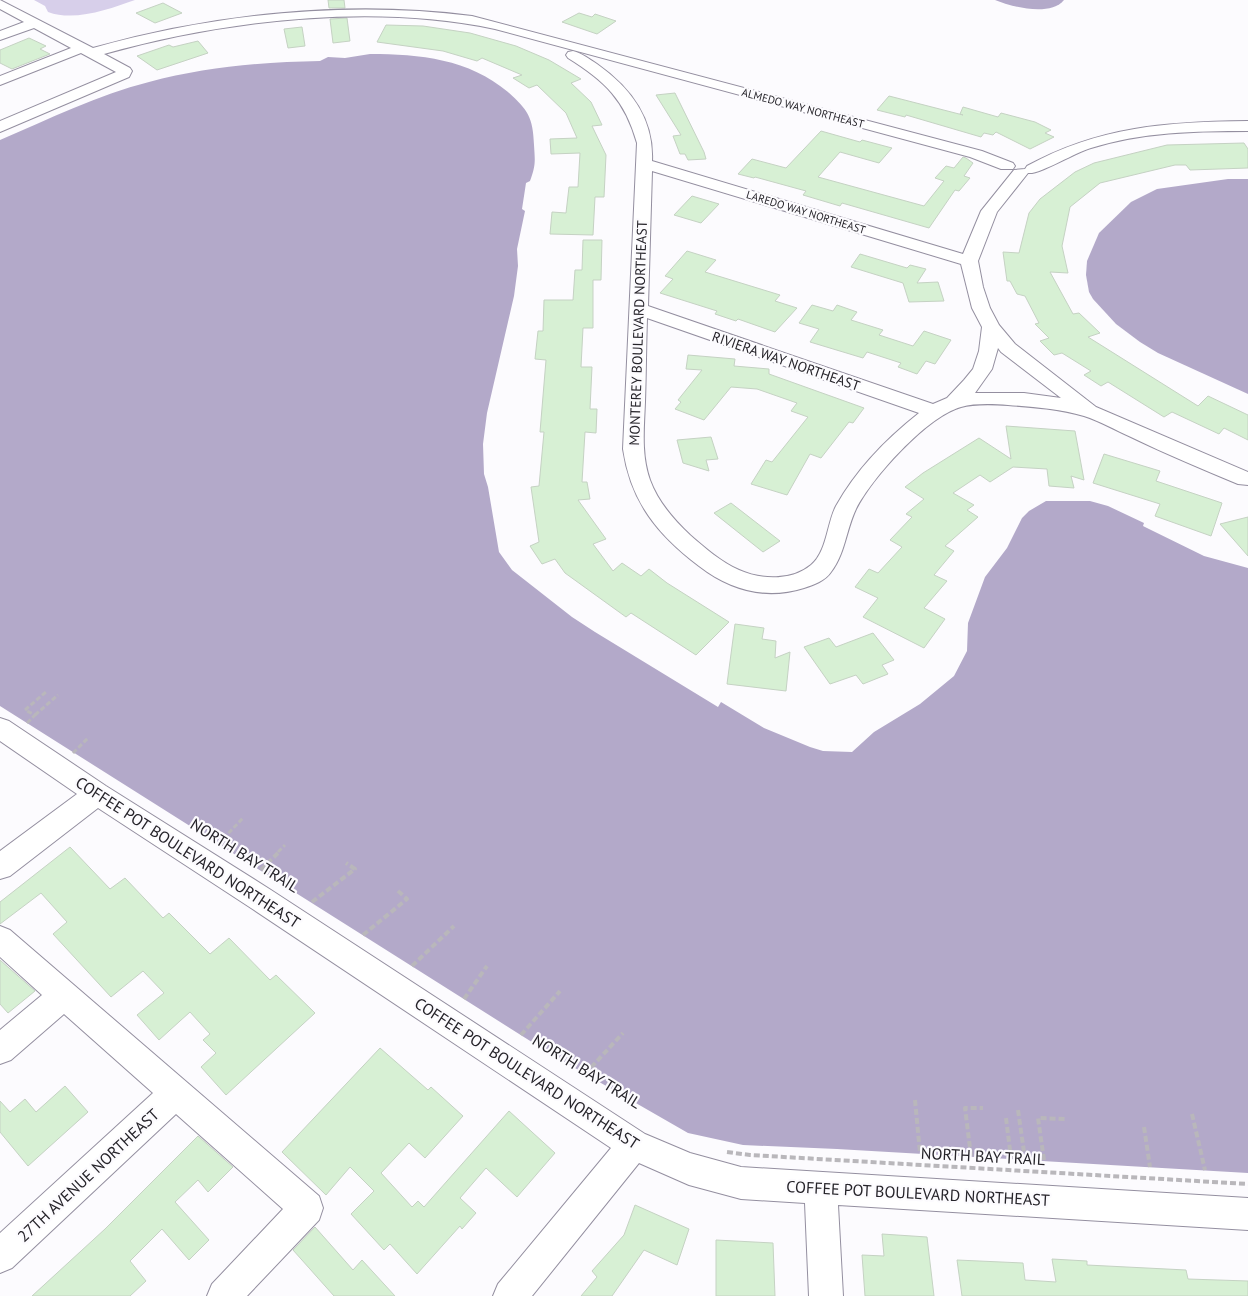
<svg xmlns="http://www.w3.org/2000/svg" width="1248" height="1296" viewBox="0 0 1248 1296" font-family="'PT Sans',sans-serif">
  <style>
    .green { fill: #d7cfea }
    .water { fill: #b3a9c9 }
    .building { fill: #d7f0d4; stroke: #c5d2c3 }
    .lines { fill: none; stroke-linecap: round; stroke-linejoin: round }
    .minor-casing { stroke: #948fa0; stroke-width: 2 }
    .path-far1 { stroke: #b9b7bb; stroke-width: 3; stroke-dasharray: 5 2.5; stroke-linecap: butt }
    .path { stroke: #b9b7bb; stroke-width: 4; stroke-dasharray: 6 3; stroke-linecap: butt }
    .minor { fill: #fff; fill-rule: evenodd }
    .labels { text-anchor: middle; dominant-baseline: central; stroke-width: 4.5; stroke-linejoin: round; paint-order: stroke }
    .far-street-label { font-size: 11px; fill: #26242a; stroke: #fcfbfe }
    .street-label { font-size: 14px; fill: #26242a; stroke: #fcfbfe }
    .near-street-label { font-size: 16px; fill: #26242a; stroke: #fcfbfe }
  </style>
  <rect width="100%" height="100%" fill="#fcfbfe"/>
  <path class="green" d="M34 0H135C109 9 75 22 48 12L45 6Z"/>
  <g class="water">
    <path d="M995 0H1064C1050 17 1012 7 995 0Z"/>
    <path d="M370 54C420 54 469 59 508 92 528 110 533 117 534 145 535 161 536 165 530 181L526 183 522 209 525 211 517 249 518 266 514 296 487 413 483 444 484 474 488 487 499 552 512 570 572 617 595 632 718 707 721 702 764 728 810 747 823 751 852 752 874 732 920 704 954 676 967 651 968 623 985 577 1007 548 1022 518 1029 511 1046 501H1090L1108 506 1144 523 1143 526 1149 529 1204 556 1248 568V1173L837 1149 743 1145 688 1133 554 1056 0 706V140C49 119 98 95 149 82 205 67 262 62 320 61L328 57 345 58Z"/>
    <path d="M1228 179H1248V394L1158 353 1140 342 1116 324 1093 299 1089 292 1086 275 1087 261 1099 233 1131 202 1157 189Z"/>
  </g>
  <g class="building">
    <path d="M328 0H344L345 8H329Z"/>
    <path d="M163 3 182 13 155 23 136 13Z"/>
    <path d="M579 13 592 17 595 14 616 21 597 34 562 22Z"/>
    <path d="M347 18 350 41 333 43 330 19Z"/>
    <path d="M386 25 423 26 470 33 516 46 549 60 581 79 571 83 591 102 602 125 592 126 606 155 604 197H595L593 235 550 234 552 212 566 213 569 187H578L580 153 551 154 550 139 577 138 566 113 537 85 529 88 513 78 522 75 482 58 477 61 443 51 377 42Z"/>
    <path d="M302 27 305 46 288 48 284 29Z"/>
    <path d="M29 38 46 46 40 49 50 54 12 69 0 63V50Z"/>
    <path d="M198 41 208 53 157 70 137 56 169 45 173 47Z"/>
    <path d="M675 93 704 152 706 159 688 160 685 154H680L673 136 681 135 656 95Z"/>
    <path d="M889 96 963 115 960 114 963 107 998 117 1001 113 1035 122 1051 130 1045 133 1054 137 1030 149 996 132 993 135 984 133 981 137 906 115 905 117 877 110Z"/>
    <path d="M821 131 860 142 862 140 892 148 879 163 840 152 818 177 924 206 944 181 935 178 946 166 954 168 963 157 966 158 973 163 964 176 970 178 959 191 955 190 929 228 842 203 840 206 803 195 806 191 755 177 754 178 738 174 752 159 786 168Z"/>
    <path d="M1244 143 1248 149V168L1190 170 1186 165H1175L1100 183 1070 207 1062 246 1068 273 1050 272 1073 314 1079 313 1100 333 1088 337 1198 406 1208 396 1248 415V440L1224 428 1219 434 1172 412 1164 417 1108 382 1101 386 1084 375 1091 371 1062 353 1054 355 1040 341 1049 338 1035 324 1039 323 1025 296 1017 294 1010 281H1007L1003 252 1019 253 1029 213 1040 199 1075 172 1094 163 1167 145Z"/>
    <path d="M692 196 719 204 701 223 674 215Z"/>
    <path d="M583 240H602L601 280H593V328H583L581 367H592L590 409H597L596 433 585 432 582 482H587L590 499 578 500 606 539 593 544 613 571 622 563 641 576 649 569 667 583 729 622 696 655 631 613 626 617 565 573 555 559 542 564 530 546 539 542 531 487 539 486 544 432H540L546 360 535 359 538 331H543L544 300H573L575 270H582Z"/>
    <path d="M687 251 716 260 705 272 780 295 775 301 797 308 775 332 738 319 736 321 715 314 717 311 660 293 673 279 665 276Z"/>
    <path d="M860 254 907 268 910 265 926 269 917 283 938 282 944 301 909 302 903 283 851 267Z"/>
    <path d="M812 305 833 311 837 305 857 312 851 320 883 330 879 335 913 346 924 331 951 340 935 364 926 361 917 374 898 367 901 363 867 352 863 358 810 342 819 329 799 323Z"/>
    <path d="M688 355 735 359 734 366 769 369V374L864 408 853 423 849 422 821 458 810 454 787 495 751 484 766 460 772 462 808 417 791 411 797 403 757 389 731 387 704 420 675 409 681 402 678 400 702 370 686 369Z"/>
    <path d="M1006 426 1075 431 1084 480 1071 476 1074 488 1049 486 1047 469 1013 467 990 482 980 475 953 493 974 505 967 510 978 517 945 546 954 551 934 575 947 581 924 608 945 619 924 648 863 617 878 598 855 587 869 569 878 573 902 547 890 540 912 517 906 514 924 499 905 487 923 473 979 438 1011 459Z"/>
    <path d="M711 437 718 459 706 460 709 471 683 463 677 440Z"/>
    <path d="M1104 454 1160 471 1156 481 1222 503 1211 536 1155 516 1160 504 1093 483Z"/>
    <path d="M731 503 780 541 763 552 714 513Z"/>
    <path d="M1248 517V556L1220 524Z"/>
    <path d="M735 624 764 628 762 639 776 641 775 658 790 652 786 691 727 684Z"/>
    <path d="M873 633 894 660 882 665 888 674 863 684 856 675 830 684 804 647 829 638 836 647Z"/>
    <path d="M70 847 110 889 125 878 163 918 169 913 210 954 229 938 270 980 276 975 315 1013 226 1095 201 1067 216 1053 203 1040 210 1034 190 1012 159 1040 137 1015 164 993 143 971 111 997 53 934 67 922 41 893 0 924V902Z"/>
    <path d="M0 960 35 991 8 1013 0 1004Z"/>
    <path d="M380 1048 428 1090 431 1087 463 1116 425 1158 409 1143 381 1173 412 1207 418 1201 424 1207 509 1111 555 1153 517 1197 486 1168 460 1198 476 1213 462 1229 460 1226 417 1274 390 1244 384 1250 351 1214 374 1191 350 1167 326 1195 282 1152Z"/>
    <path d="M65 1086 88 1112 28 1166 0 1132V1101L10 1112 25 1099 36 1112Z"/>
    <path d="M198 1136 233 1167 208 1192 198 1180 175 1202 209 1240 189 1260 162 1229 130 1261 146 1281 130 1296H32L105 1229Z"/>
    <path d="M635 1205 689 1229 677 1265 644 1250 612 1296H581L597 1277 592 1271 624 1235Z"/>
    <path d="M315 1227 353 1270 362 1260 395 1296H334L293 1250Z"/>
    <path d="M882 1234 927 1237 934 1296H865L862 1255 884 1256Z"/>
    <path d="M716 1240 773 1243 775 1296H716Z"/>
    <path d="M1052 1259 1087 1261V1265L1186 1270 1188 1279 1248 1281V1296H962L957 1260 1023 1263 1025 1280 1056 1282Z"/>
  </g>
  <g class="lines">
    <defs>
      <g id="minor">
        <path d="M0 0 93 48C214 14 347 0 472 16L982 151 1013 163 1015 166 1013 169H1001L970 157 495 29C371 3 226 20 104 54L130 68 132 71 129 77 0 132V121L116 72 81 53 0 85V76L71 48 34 28 0 40V31L24 22 0 9Z"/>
        <path d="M573 51C582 53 589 59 597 64 631 88 654 119 652 161L963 254 981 211 1014 170 1025 169 1027 166C1100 126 1167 122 1248 121V131C1195 131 1142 132 1091 148 1076 152 1039 175 1028 173L997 212 978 261 983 287 990 308 999 325 1015 344 1096 407 1248 472V485L1238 484C1202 469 1166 454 1131 437 1115 430 1100 421 1084 416 1059 409 1034 407 1008 405 993 404 975 403 961 407 926 417 872 478 856 509 846 530 845 554 831 572 825 581 813 585 804 588 766 600 730 590 699 566 657 534 631 502 623 449L637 143C625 100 605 81 568 58L566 55 568 52ZM652 171 961 264 972 308 982 327 979 351 973 369 964 380 947 398 933 404 648 306ZM647 318 919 413C886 439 856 470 836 506 827 523 827 552 811 565 792 581 761 580 739 570 721 562 705 548 690 535 674 520 658 502 650 480 641 455 644 428 645 402 646 374 646 346 647 318ZM998 348 1001 352 1061 398 1024 393H975L992 369Z"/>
        <path d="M0 718 9 721 106 786 271 890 645 1134 690 1153 741 1167 1248 1198V1230L838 1205 843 1296H809L805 1203 741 1199 689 1185 639 1163 532 1296H493L498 1284 611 1148 251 908 98 808 10 876 0 879V851L77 794 0 741Z"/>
        <path d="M0 926 10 930 319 1196 323 1208 319 1220 247 1296H207L212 1284 283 1209 176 1114 12 1268 0 1273V1233L153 1093 64 1014 11 1060 0 1064V1030L42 995 0 957Z"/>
      </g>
    </defs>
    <use href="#minor" class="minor-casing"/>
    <g class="path-far1">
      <path d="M35 715 58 695"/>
      <path d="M27 723 35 715 25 710 47 691"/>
      <path d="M73 753 89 737"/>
      <path d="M218 844 244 817"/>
      <path d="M278 852 285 845"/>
    </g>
    <g class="path">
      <path d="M261 870 280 851"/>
      <path d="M312 902 355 869 346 863"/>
      <path d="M363 935 407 899 397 890"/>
      <path d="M412 966 454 926"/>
      <path d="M464 999 487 966"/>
      <path d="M521 1035 560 991"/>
      <path d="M585 1074 623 1033"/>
      <path d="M915 1100 920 1153"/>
      <path d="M1018 1110 1025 1159"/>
      <path d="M1192 1114 1205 1170"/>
      <path d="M1006 1118 1011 1158"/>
      <path d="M1144 1127 1150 1167"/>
      <path d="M727 1152 750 1155 1248 1184"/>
      <path d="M971 1156 965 1108H983"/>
      <path d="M1044 1160 1038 1118 1065 1119"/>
    </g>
    <use href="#minor" class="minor"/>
  </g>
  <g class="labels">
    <g class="far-street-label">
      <text transform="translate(803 108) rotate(15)">ALMEDO WAY NORTHEAST</text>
      <text transform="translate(806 212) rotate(17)">LAREDO WAY NORTHEAST</text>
    </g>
    <g class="street-label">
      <text transform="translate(638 333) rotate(-88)">MONTEREY BOULEVARD NORTHEAST</text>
      <text transform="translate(786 361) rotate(19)">RIVIERA WAY NORTHEAST</text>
    </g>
    <g class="near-street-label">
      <text transform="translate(188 852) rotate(33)">COFFEE POT BOULEVARD NORTHEAST</text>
      <text transform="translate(245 855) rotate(32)">NORTH BAY TRAIL</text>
      <text transform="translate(587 1071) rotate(32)">NORTH BAY TRAIL</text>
      <text transform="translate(527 1073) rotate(33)">COFFEE POT BOULEVARD NORTHEAST</text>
      <text transform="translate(983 1156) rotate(3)">NORTH BAY TRAIL</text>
      <text transform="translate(88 1175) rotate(-43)">27TH AVENUE NORTHEAST</text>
      <text transform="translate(918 1193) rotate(3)">COFFEE POT BOULEVARD NORTHEAST</text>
    </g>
  </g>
</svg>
